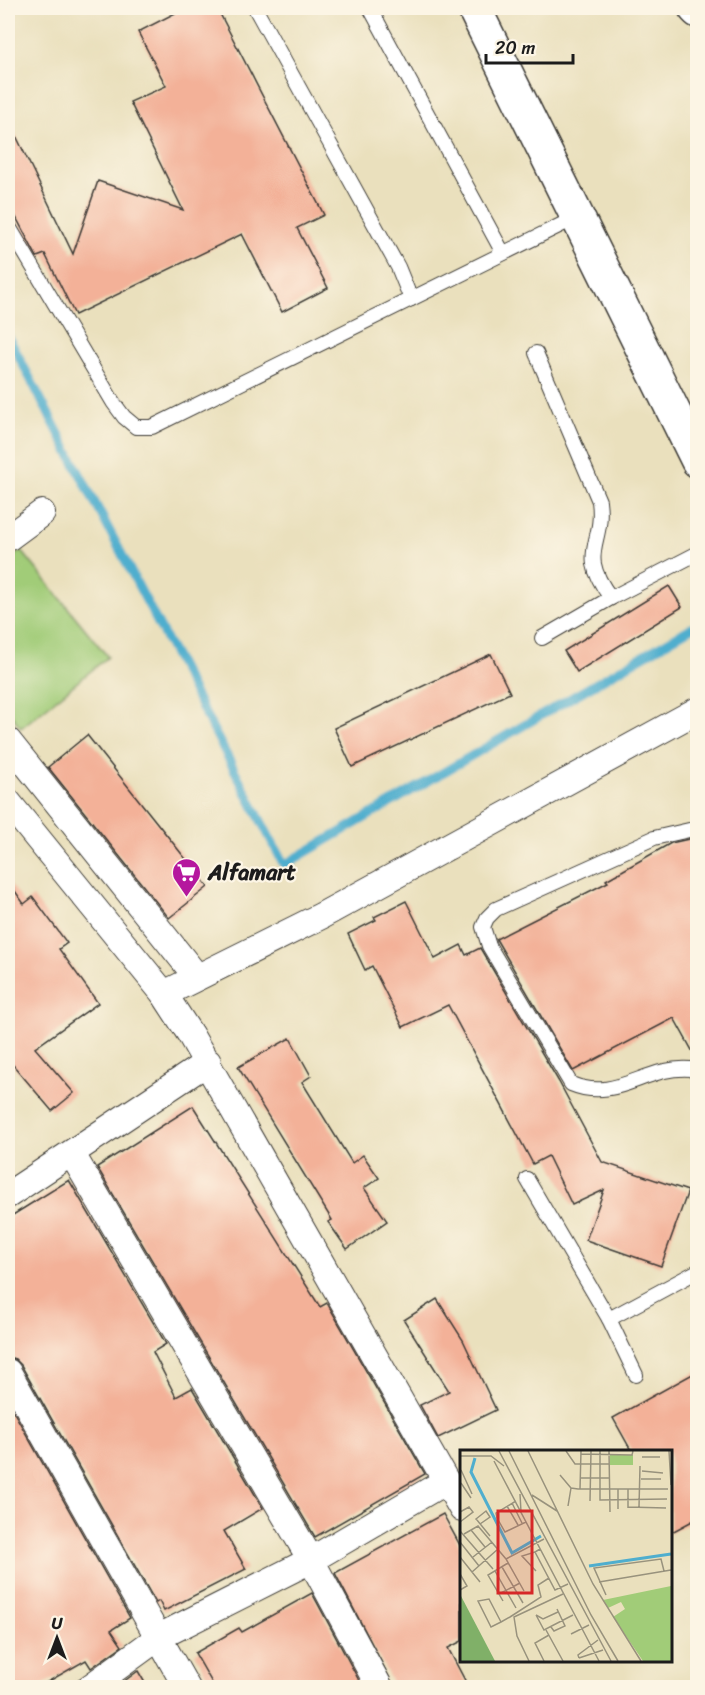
<svg xmlns="http://www.w3.org/2000/svg" width="705" height="1695" viewBox="0 0 705 1695" font-family="Sriracha,sans-serif">
  <style>
    .green { fill: #a1cc78; stroke: #5e744a; stroke-width: 1.5 }
    .lines { fill: none; stroke-linecap: round; stroke-linejoin: round }
    .stream { stroke: #4faece; stroke-width: 9 }
    .building { fill: #f3b198 }
    .service-casing { stroke: #3b3934; stroke-width: 16 }
    .minor-casing { stroke: #3b3934; stroke-width: 28 }
    .tertiary-casing { stroke: #3b3934; stroke-width: 36 }
    .trunk-casing { stroke: #3b3934; stroke-width: 36 }
    .service { stroke: #fff; stroke-width: 14 }
    .minor { stroke: #fff; stroke-width: 26 }
    .tertiary { stroke: #fff; stroke-width: 33 }
    .trunk { stroke: #fff; stroke-width: 33 }
    .labels { text-anchor: middle; dominant-baseline: central; stroke-width: 4.5; stroke-linejoin: round; paint-order: stroke }
    .poi-label { font-size: 22px; font-weight: bold; fill: #1c1c1c; stroke: #fcf5e5; text-anchor: start }
    .inset-river { fill: none; stroke: #4faece; stroke-width: 3 }
    .inset-road { fill: none; stroke: #98927d; stroke-width: 1.5 }
    .view { fill: #d62828; fill-opacity: 0.15; stroke: #d62828; stroke-width: 3 }
    .inset-edge { fill: none; stroke: #1c1c1c; stroke-width: 3 }
  </style>
  <rect width="100%" height="100%" fill="#fcf5e5"/>
  <filter id="ink" filterUnits="userSpaceOnUse"><feTurbulence type="fractalNoise" baseFrequency=".0167" numOctaves="2"/><feDisplacementMap in="SourceGraphic" scale="12" xChannelSelector="R" yChannelSelector="G"/><feConvolveMatrix kernelMatrix="1 2 1 2 8 2 1 2 1" color-interpolation-filters="sRGB"/></filter>
  <filter id="wash" filterUnits="userSpaceOnUse"><feTurbulence type="fractalNoise" baseFrequency=".008" numOctaves="4" result="noise"/><feDisplacementMap in="SourceGraphic" scale="24" xChannelSelector="R" yChannelSelector="G"/><feGaussianBlur stdDeviation="1.35" result="paint"/><feColorMatrix in="noise" values="0 0 0 0 0 0 0 0 0 0 0 0 0 0 0 0 0 1.4 0 .05"/><feComposite in="paint" operator="in"/></filter>
  <g filter="url(#wash)">
    <rect width="100%" height="100%" fill="#eae0bd"/>
    <path class="green" d="M21 550 108 657 21 728 8 711V561Z"/>
    <g class="lines">
      <path class="stream" d="M8 336 284 865 698 624"/>
    </g>
    <g id="blocks">
      <g class="building">
        <path d="M185 8H217L324 215 297 228 328 288 282 312 242 234 75 315 45 254 37 257 8 202V119L73 254 98 181 183 210 130 102 166 86 138 32Z"/>
        <path d="M669 586 682 607 577 672 564 651Z"/>
        <path d="M491 654 510 693 352 767 334 728Z"/>
        <path d="M87 735 208 887 169 918 48 767Z"/>
        <path d="M698 837V1061L674 1018 573 1071 496 939 608 882 606 880 671 843Z"/>
        <path d="M8 881 24 904 33 897 67 943 59 949 98 1003 35 1048 74 1093 52 1111 8 1059Z"/>
        <path d="M406 901 435 959 461 945 466 955 480 948 559 1082 602 1162 688 1191 661 1266 586 1240 604 1190 572 1205 548 1156 533 1164 448 1005 403 1027 372 966 365 970 348 934 376 920 374 917Z"/>
        <path d="M290 1038 311 1076 302 1082 352 1163 363 1155 379 1178 364 1188 387 1221 347 1249 328 1222 332 1220 238 1067Z"/>
        <path d="M193 1106 320 1307 327 1303 425 1474 315 1537 97 1167Z"/>
        <path d="M69 1180 166 1344 153 1352 176 1397 192 1388 263 1508 224 1531 246 1569 164 1611 159 1601 156 1603 21 1365 15 1359 8 1357V1218Z"/>
        <path d="M437 1299 463 1340 496 1410 438 1438 420 1405 449 1391 404 1320Z"/>
        <path d="M698 1371V1518L670 1533V1452H632L613 1418Z"/>
        <path d="M8 1402 130 1618 111 1630 122 1646 91 1668 86 1660 37 1688H8Z"/>
        <path d="M443 1514 462 1549V1641L448 1648 469 1688H395L335 1573Z"/>
        <path d="M312 1593 363 1688H215L195 1653 239 1628 242 1632Z"/>
        <path d="M138 1671 148 1688H115Z"/>
      </g>
    </g>
  </g>
  <g filter="url(#ink)">
    <use href="#blocks" fill-opacity="0" stroke="#3b3934" stroke-width="1.5"/>
    <g class="lines">
      <defs>
        <g id="service">
          <path d="M255 8 398 267 411 299"/>
          <path d="M370 8 503 253"/>
          <path d="M8 225 113 402 124 417 136 427H152L577 217"/>
          <path d="M536 353 599 501C605 546 576 551 611 598"/>
          <path d="M542 638 611 598 698 553"/>
          <path d="M698 828 654 838 496 909 487 918 483 927 489 946 571 1084C617 1103 645 1065 691 1069L698 1074"/>
          <path d="M527 1179 609 1319"/>
          <path d="M636 1375 609 1319 698 1271"/>
        </g>
        <g id="minor">
          <path d="M8 538 42 513"/>
          <path d="M8 741 197 977"/>
          <path d="M8 802 164 994 190 1034 462 1509"/>
          <path d="M164 994 321 916 698 710"/>
          <path d="M72 1154 311 1560 380 1688"/>
          <path d="M8 1195 208 1062"/>
          <path d="M8 1372 187 1688"/>
          <path d="M89 1688 159 1637 311 1560 446 1481"/>
        </g>
        <path id="tertiary" d="M474 8 698 461"/>
        <g id="trunk">
          <path d="M475 8 476 11"/>
          <path d="M695 8 698 11"/>
        </g>
      </defs>
      <use href="#service" class="service-casing"/>
      <use href="#minor" class="minor-casing"/>
      <use href="#tertiary" class="tertiary-casing"/>
      <use href="#trunk" class="trunk-casing"/>
      <use href="#service" class="service"/>
      <use href="#minor" class="minor"/>
      <use href="#tertiary" class="tertiary"/>
      <use href="#trunk" class="trunk"/>
    </g>
  </g>
  <defs>
    <symbol id="supermarket-pin" viewBox="-11 -11 22 30"><path d="M0 17L-7.5 6A9.5 9.5 0 1 1 7.5 6Z" fill="#b5179e" stroke="#fcf5e5"/><path d="M-6-5.5h2.5l.6 2H6L4.5 2H-2.5L-4.4-4H-6ZM-1.5 3.2a1.3 1.3 0 1 0 .1 0ZM3 3.2a1.3 1.3 0 1 0 .1 0Z" fill="#fff"/></symbol>
  </defs>
  <g fill-rule="evenodd">
    <use href="#supermarket-pin" x="170" y="856" width="33" height="45"/>
  </g>
  <g class="labels">
    <g class="poi-label">
      <text x="208" y="872">Alfamart</text>
    </g>
  </g>
  <g transform="translate(460 1450)">
    <rect width="212" height="212" fill="#eae0bd"/>
    <path d="M150 5H173V15H150ZM211 136V211H183L153 167 165 159 161 152 148 158 143 150Z" fill="#a1cc78"/>
    <path d="M0 146H1L35 211H0Z" fill="#80b068"/>
    <path class="inset-river" d="M15 8 11 22 52 103 81 86M129 116 211 104"/>
    <path class="inset-road" d="M39 1 151 211M49 1 131 165 158 211M68 1 133 134 181 211M106 1 115 14H149M140 1V50L207 49M149 1 150 62M209 1 211 35M121 4 172 5 173 1M0 6H31L44 16M182 7H200M34 11 139 211M1 20 12 44M182 21 203 23M100 25 111 38 118 39H208M121 28H149M181 29H201M1 33 11 48M120 39 121 1M168 39V58M60 44 61 62M72 45 97 61M56 51 36 63 37 68 45 82 66 72M130 51 131 1M52 53 62 73M47 56 58 75M108 56 111 38M168 57 206 58M179 57 180 16M158 59V39M0 62 9 57 13 62 0 72M20 74 30 67 26 61 16 69 17 70 30 86M11 80 25 97M0 81 33 119M4 84 18 76 46 109 64 141M0 92 19 116M80 99 75 102 95 140 108 134M75 102 62 106 76 121M0 107 20 132M13 107 32 92M46 109 84 89M42 117 63 153M35 121 56 158M12 122 38 99M0 124 7 136 0 140M139 132 211 120M39 144 60 133M146 145 134 118 201 109 204 121M43 151 28 125 48 113M76 165 84 180 113 165M76 165 83 169 98 162M41 172 29 149 18 151 31 177 41 172 50 167 81 147 78 135 89 128M91 177 94 181 105 176 97 159M86 180 103 211M111 184 129 175M119 208 118 205 138 190M119 208 143 200M69 211 57 186 54 167 103 144M84 211 75 193 89 185"/>
    <path class="view" d="M38 61H72V143H38Z"/>
    <rect width="212" height="212" class="inset-edge"/>
  </g>
  <rect width="705" height="1695" fill="none" stroke="#fcf5e5" stroke-width="30"/>
  <g transform="translate(57 1638)" stroke="#fcf5e5" stroke-width="4.5" paint-order="stroke">
  <path d="M0-4.5L10 22L0 15L-10 22Z" fill="#1c1c1c"/>
  <text y="-9" font-size="16" font-weight="bold" text-anchor="middle" fill="#1c1c1c">U</text>
  </g>
  <path d="M486 54v9h87v-9" fill="none" stroke="#1c1c1c" stroke-width="3"/>
  <text x="495" y="54" font-size="18" fill="#1c1c1c" stroke="#fcf5e5" stroke-width="4.5" paint-order="stroke">20 m</text>
</svg>
